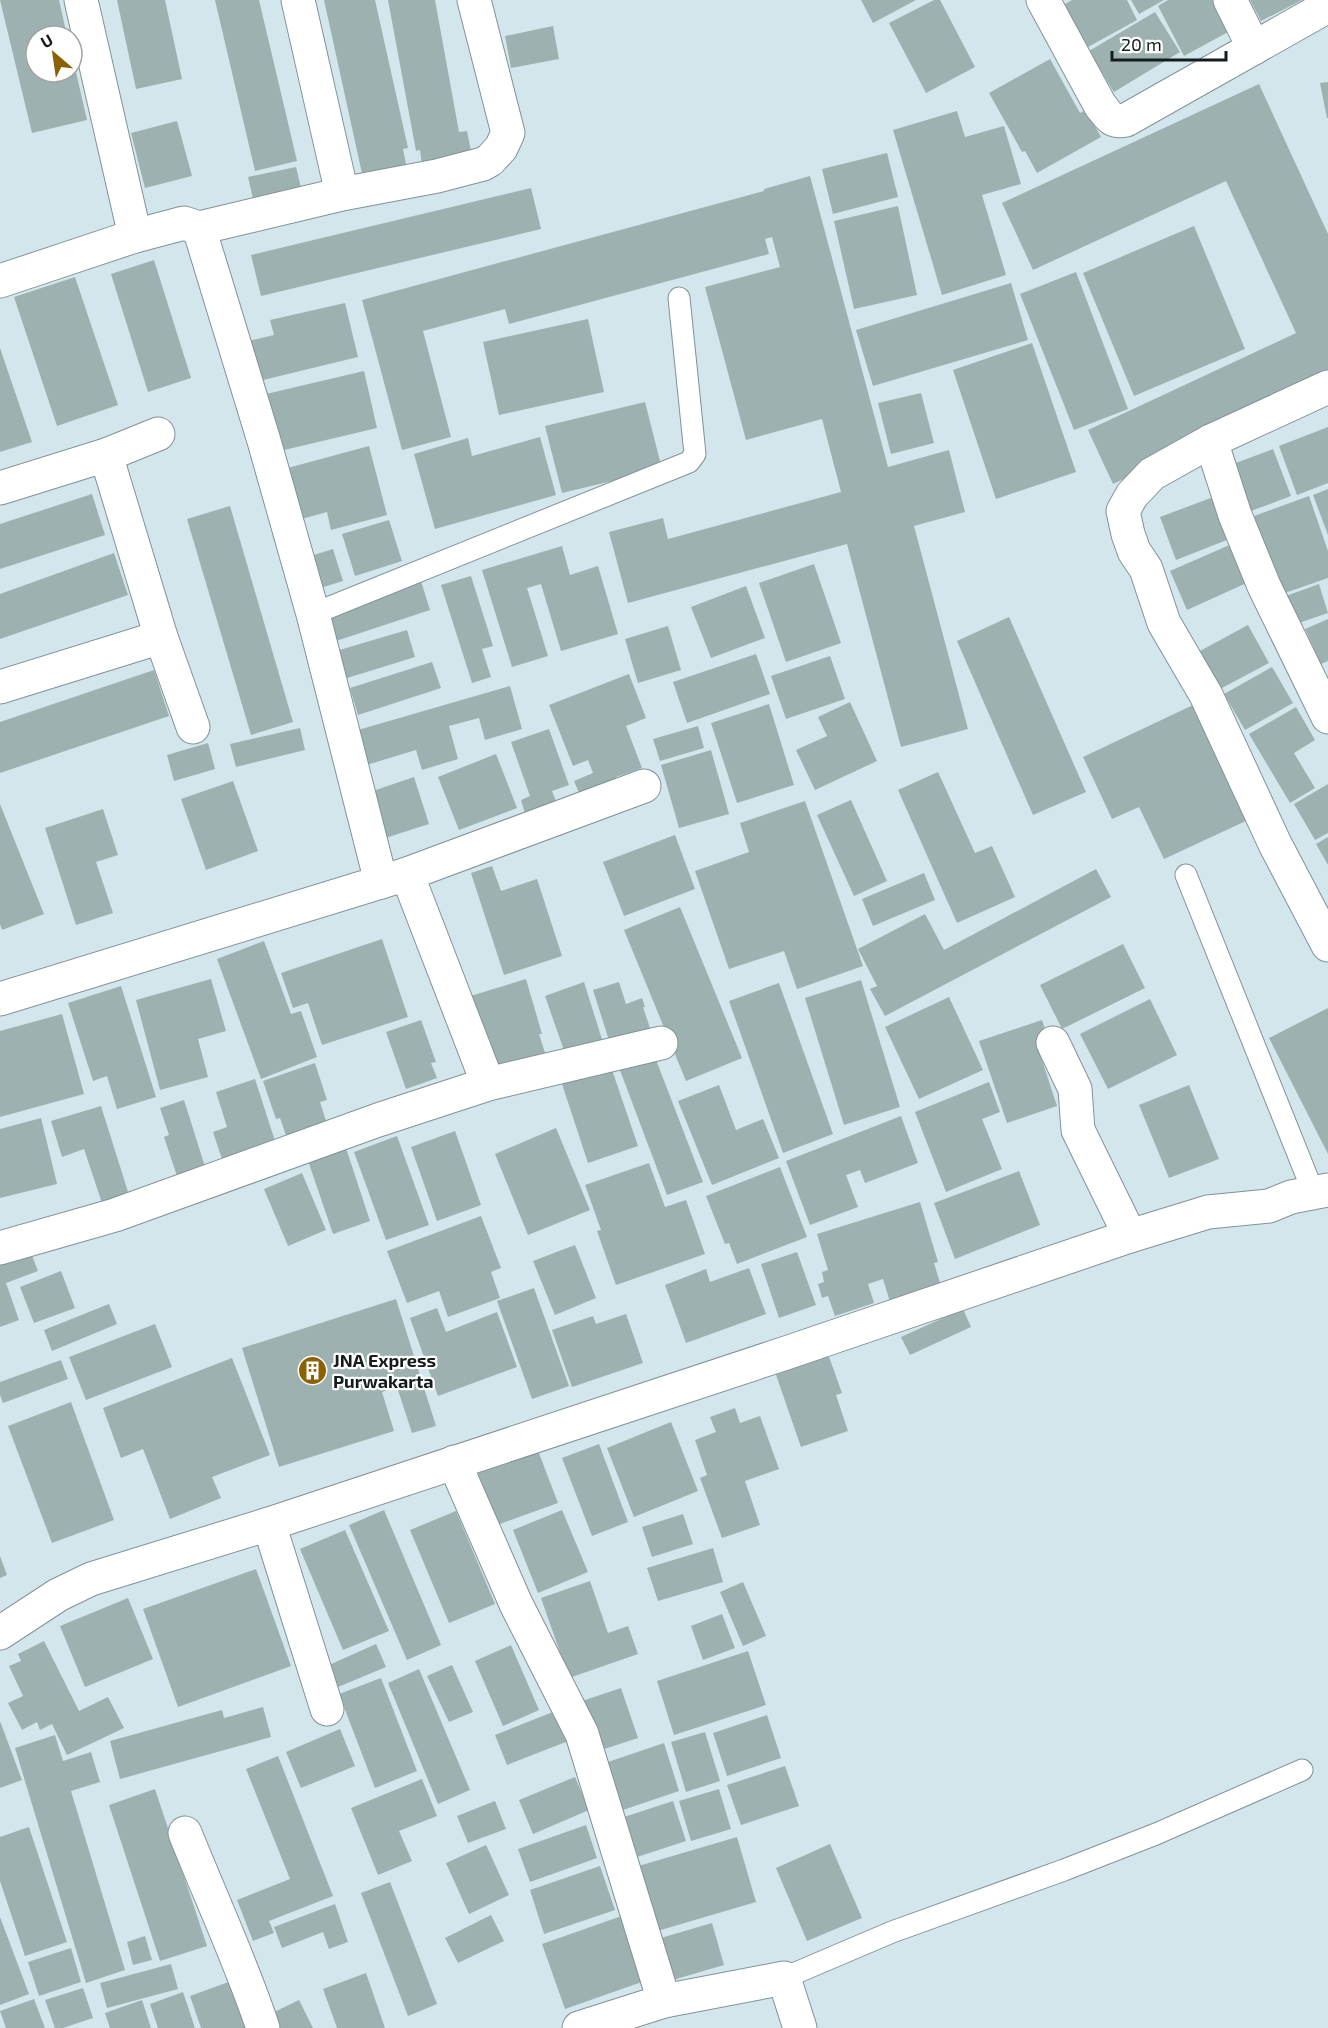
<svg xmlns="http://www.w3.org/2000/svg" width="1328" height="2028" viewBox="0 0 1328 2028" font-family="'Exo 2',sans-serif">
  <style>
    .building { fill: #9db2b0 }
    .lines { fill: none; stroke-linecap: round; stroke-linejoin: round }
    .service-casing { stroke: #809399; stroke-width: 23 }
    .minor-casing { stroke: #809399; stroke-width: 35 }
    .service { stroke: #fff; stroke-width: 21 }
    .minor { stroke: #fff; stroke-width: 33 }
    .labels { text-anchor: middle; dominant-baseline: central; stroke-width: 4.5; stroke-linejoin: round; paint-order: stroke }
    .poi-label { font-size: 18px; font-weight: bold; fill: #151c1e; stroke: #fff; text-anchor: start }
  </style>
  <rect width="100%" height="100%" fill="#d2e6ec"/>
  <g class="building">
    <path d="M0 0H59L67 36H36V72H72L73 59 87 120 32 133Z"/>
    <path d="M117 0H165L182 79 136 89Z"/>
    <path d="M215 0H259L297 161 255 171Z"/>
    <path d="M324 0H375L408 148 403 149 407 169 363 178Z"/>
    <path d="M388 0H435L459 132 467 131 472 156 422 165 420 150 416 151Z"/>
    <path d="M861 0H916L873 23Z"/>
    <path d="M934 0H940L975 67 926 93 889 23Z"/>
    <path d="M1072 0H1127L1137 20 1088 47 1063 5Z"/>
    <path d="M1131 0H1164L1139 14Z"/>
    <path d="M1168 0H1213L1230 31 1184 56 1158 6Z"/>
    <path d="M1250 0H1302L1261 21Z"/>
    <path d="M1155 12 1180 52 1114 92 1089 51Z"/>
    <path d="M553 26 559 59 511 68 505 36Z"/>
    <path d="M1050 59 1080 113 1086 110 1101 137 1037 173 1025 151 1022 152 989 93Z"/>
    <path d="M1328 82V118H1327L1320 83Z"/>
    <path d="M1259 84 1328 234V385L1113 484 1088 430 1296 333 1226 181 1033 270 1002 203Z"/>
    <path d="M957 111 965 137 1004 126 1021 184 982 195 1006 275 942 295 893 130Z"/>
    <path d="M177 121 192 176 145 188 131 133Z"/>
    <path d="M887 153 898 197 833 214 822 169Z"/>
    <path d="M296 167 302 192 254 203 248 177Z"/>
    <path d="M810 176 888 467 949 450 965 512 914 526 968 729 901 747 847 544 628 603 609 532 663 518 668 539 841 492 822 419 746 440 705 287 780 267 772 237 765 239 769 254 509 324 505 309 423 331 451 437 402 450 362 300 764 191V189Z"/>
    <path d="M531 188 541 229 261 296 251 255Z"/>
    <path d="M898 206 917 295 854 309 834 221Z"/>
    <path d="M1194 226 1245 349 1134 396 1083 273Z"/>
    <path d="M154 260 191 378 148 392 111 274Z"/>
    <path d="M1076 272 1128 409 1074 430 1020 294Z"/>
    <path d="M75 277 118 405 57 426 14 297Z"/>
    <path d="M1011 283 1028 340 873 386 856 330Z"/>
    <path d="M345 303 358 357 259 381 249 341 274 335 270 320Z"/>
    <path d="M588 319 604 392 499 415 483 342Z"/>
    <path d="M1032 343 1076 472 996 499 953 370Z"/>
    <path d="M0 348 32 442 0 452Z"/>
    <path d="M364 371 377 428 280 451 266 394Z"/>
    <path d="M921 393 934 443 891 454 878 403Z"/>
    <path d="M645 402 662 469 562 493 545 426Z"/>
    <path d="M1328 427V483L1297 495 1279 446Z"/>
    <path d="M540 437 556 495 435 529 414 454 468 438 472 456Z"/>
    <path d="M369 446 387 515 331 530 327 512 298 520 284 469Z"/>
    <path d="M1273 449 1291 496 1251 511 1233 464Z"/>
    <path d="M1328 489V535L1313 495Z"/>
    <path d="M92 494 105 535 0 569V524Z"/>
    <path d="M1216 496 1232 538 1176 560 1160 517Z"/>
    <path d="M1309 496 1328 551V578L1282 594 1254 516Z"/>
    <path d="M230 506 293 722 251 735 187 519Z"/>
    <path d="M389 520 402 561 355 576 342 534Z"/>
    <path d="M1234 543 1251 581 1187 610 1170 571Z"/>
    <path d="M562 546 570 575 598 566 618 634 561 651 541 584 527 588 548 656 512 667 482 570Z"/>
    <path d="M333 549 343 581 298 595 288 563Z"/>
    <path d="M114 553 128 595 0 639V594Z"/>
    <path d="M814 564 841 643 786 662 759 583Z"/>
    <path d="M471 576 493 646 482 649 491 677 472 683 441 585Z"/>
    <path d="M421 581 430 610 336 641 327 612Z"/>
    <path d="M1319 584 1328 613 1296 624 1286 596Z"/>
    <path d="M746 586 765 638 711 658 691 607Z"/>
    <path d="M1009 617 1086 792 1033 815 957 641Z"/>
    <path d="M1328 619V661L1321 664 1305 629Z"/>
    <path d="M1248 625 1269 663 1220 689 1200 651Z"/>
    <path d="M668 626 681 670 638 683 625 639Z"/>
    <path d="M407 630 415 657 344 679 336 651Z"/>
    <path d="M756 654 770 694 687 723 673 682Z"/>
    <path d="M830 656 845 699 786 719 771 676Z"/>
    <path d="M432 662 441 688 358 715 350 688Z"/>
    <path d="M1272 667 1293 703 1245 730 1224 694Z"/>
    <path d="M154 670 169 716 0 773V722Z"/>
    <path d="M629 674 646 718 626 726 642 768 616 777 619 786 582 800 574 781 593 773 588 760 573 766 549 705Z"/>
    <path d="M510 686 522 729 485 740 479 718 449 726 458 759 422 770 416 750 360 767 351 732Z"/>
    <path d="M850 702 877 761 815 790 796 750 827 736 818 717Z"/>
    <path d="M769 704 794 785 737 803 711 723Z"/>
    <path d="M1193 705 1248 820 1164 859 1139 807 1112 819 1083 757Z"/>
    <path d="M1296 707 1315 740 1294 753 1315 788 1290 803 1249 734Z"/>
    <path d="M698 726 704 748 660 761 653 739Z"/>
    <path d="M300 728 305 750 236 767 230 744Z"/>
    <path d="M549 729 569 785 552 791 558 806 526 817 521 800 530 796 511 742Z"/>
    <path d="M208 743 215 769 174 781 167 755Z"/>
    <path d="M711 750 729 814 679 828 661 765Z"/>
    <path d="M496 754 517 808 459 830 438 777Z"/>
    <path d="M938 772 975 853 992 846 1015 897 957 923 898 790Z"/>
    <path d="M414 777 429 824 379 840 364 794Z"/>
    <path d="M233 781 258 851 206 870 181 799Z"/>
    <path d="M1328 784V833L1315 840 1294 804Z"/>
    <path d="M851 800 887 881 854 896 817 815Z"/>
    <path d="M805 801 863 966 797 989 784 951 729 969 695 871 749 852 740 823Z"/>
    <path d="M0 804 44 914 2 930 0 924Z"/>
    <path d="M103 809 118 855 96 862 113 913 76 925 45 828Z"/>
    <path d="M675 835 695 889 624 916 603 862Z"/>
    <path d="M1328 837V865L1316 844Z"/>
    <path d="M492 866 501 891 537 879 562 956 504 975 471 873Z"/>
    <path d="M1096 869 1111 897 885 1016 870 989 877 986 858 949 925 914 944 950Z"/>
    <path d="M924 873 935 900 873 926 862 899Z"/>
    <path d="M680 907 742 1058 686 1081 624 930Z"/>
    <path d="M382 939 408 1017 322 1045 308 1003 293 1008 281 973Z"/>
    <path d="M264 941 291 1014 301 1011 317 1057 261 1079 217 959Z"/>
    <path d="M1123 944 1145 988 1062 1029 1040 985Z"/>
    <path d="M211 979 226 1031 198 1039 208 1077 160 1090 136 1000Z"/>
    <path d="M526 979 542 1034H539L550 1068 486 1088 454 1001Z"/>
    <path d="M861 980 900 1107 844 1125 805 998Z"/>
    <path d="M584 982 605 1049 568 1062 545 996Z"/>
    <path d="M619 982 626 1004 642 998 645 1007H643L654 1040 613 1053 593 990Z"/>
    <path d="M779 983 833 1134 783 1153 729 1001Z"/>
    <path d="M121 986 156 1097 117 1109 107 1076 93 1081 68 1003Z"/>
    <path d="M949 997 983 1070 919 1099 885 1027Z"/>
    <path d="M1150 999 1177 1055 1108 1089 1080 1034Z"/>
    <path d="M1328 1008V1154L1269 1038Z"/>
    <path d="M62 1014 84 1094 0 1117V1031Z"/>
    <path d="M421 1020 436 1062 431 1063 437 1078 406 1089 386 1032Z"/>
    <path d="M1042 1020 1050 1044 1038 1048 1057 1106 1007 1123 979 1041Z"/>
    <path d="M653 1052 703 1182 667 1195 618 1065Z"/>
    <path d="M315 1063 327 1100 320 1102 327 1124 287 1138 280 1118 276 1119 263 1081Z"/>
    <path d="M610 1064 638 1146 588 1163 561 1081Z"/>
    <path d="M255 1079 277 1147 224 1165 213 1132 227 1127 216 1092Z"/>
    <path d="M989 1082 1000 1112 982 1119 1002 1169 946 1192 915 1112Z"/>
    <path d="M719 1085 736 1130 763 1119 779 1158 712 1185 678 1101Z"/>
    <path d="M1189 1085 1219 1159 1169 1178 1139 1105Z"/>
    <path d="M184 1100 207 1173 179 1182 164 1137 169 1135 160 1108Z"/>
    <path d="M101 1106 129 1195 102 1203 84 1149 62 1157 51 1121Z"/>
    <path d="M901 1116 918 1163 865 1183 860 1170 846 1175 858 1207 810 1225 786 1161Z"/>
    <path d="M41 1118 57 1184 0 1198V1129Z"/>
    <path d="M556 1128 590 1210 528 1235 495 1154Z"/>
    <path d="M455 1131 481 1205 437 1221 411 1147Z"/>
    <path d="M397 1136 429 1225 386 1240 354 1152Z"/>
    <path d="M343 1139 370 1221 333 1234 305 1152Z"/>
    <path d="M649 1163 665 1207 686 1200 705 1254 616 1285 597 1231 601 1230 585 1185Z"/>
    <path d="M780 1167 807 1237 737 1264 729 1243 725 1244 706 1196Z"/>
    <path d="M1019 1171 1040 1225 955 1259 934 1203Z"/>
    <path d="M302 1173 326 1230 288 1246 264 1189Z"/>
    <path d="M920 1202 938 1262 934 1263 941 1286 890 1302 883 1279 868 1284 874 1303 835 1316 828 1296 822 1298 818 1284 824 1282 822 1272 828 1270 817 1234Z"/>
    <path d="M481 1216 501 1268 491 1272 500 1298 448 1317 439 1291 407 1303 387 1251Z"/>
    <path d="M575 1245 596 1298 555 1315 533 1261Z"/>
    <path d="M29 1248 38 1271 6 1283 19 1320 0 1327V1258Z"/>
    <path d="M797 1252 816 1305 779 1318 761 1264Z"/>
    <path d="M749 1268 766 1314 686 1343 665 1285 706 1269 710 1282Z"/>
    <path d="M61 1271 75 1308 34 1323 20 1287Z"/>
    <path d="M534 1288 569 1386 532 1399 497 1301Z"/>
    <path d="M396 1299 436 1426 412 1433 397 1387 382 1392 394 1431 279 1467 242 1348Z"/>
    <path d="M109 1304 117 1324 52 1351 44 1330Z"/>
    <path d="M437 1308 446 1332 497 1312 517 1367 438 1396 410 1318Z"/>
    <path d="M963 1309 971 1327 910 1355 901 1337Z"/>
    <path d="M626 1314 643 1363 572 1387 552 1330 593 1316 596 1324Z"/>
    <path d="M155 1324 172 1367 86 1400 69 1357Z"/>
    <path d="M828 1354 842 1393 836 1395 848 1431 801 1447 775 1372Z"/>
    <path d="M232 1358 270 1455 212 1477 221 1498 170 1519 143 1449 121 1458 103 1408Z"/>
    <path d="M61 1360 68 1379 3 1403 0 1395V1382Z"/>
    <path d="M71 1402 114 1520 52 1543 8 1426Z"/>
    <path d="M735 1408 740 1423 760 1416 779 1469 745 1481 760 1525 722 1538 700 1478 707 1475 695 1440 716 1432 710 1417Z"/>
    <path d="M671 1422 698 1491 634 1517 607 1448Z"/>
    <path d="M599 1444 628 1522 592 1536 562 1458Z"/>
    <path d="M537 1448 558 1503 497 1525 477 1470Z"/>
    <path d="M384 1510 441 1645 407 1660 349 1525Z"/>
    <path d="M562 1510 588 1572 538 1593 513 1530Z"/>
    <path d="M456 1511 495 1604 449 1623 410 1530Z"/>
    <path d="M683 1514 693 1544 652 1557 642 1527Z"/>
    <path d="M345 1530 389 1631 343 1650 300 1549Z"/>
    <path d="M713 1548 723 1582 658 1601 647 1568Z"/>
    <path d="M0 1556 7 1575 0 1578Z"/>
    <path d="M256 1569 291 1666 178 1707 143 1609Z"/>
    <path d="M590 1581 608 1633 628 1626 638 1654 569 1678 541 1598Z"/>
    <path d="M743 1582 766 1636 743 1646 720 1592Z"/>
    <path d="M128 1598 153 1659 85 1687 60 1626Z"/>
    <path d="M722 1614 735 1648 703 1660 691 1626Z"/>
    <path d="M44 1641 79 1711 108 1697 124 1728 67 1755 52 1724 40 1730 37 1722 22 1730 8 1703 23 1696 9 1666 21 1661 18 1654Z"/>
    <path d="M376 1644 386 1667 338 1687 329 1665Z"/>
    <path d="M511 1645 539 1710 503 1726 475 1661Z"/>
    <path d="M748 1651 766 1705 674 1735 657 1681Z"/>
    <path d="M452 1665 473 1712 449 1722 427 1676Z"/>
    <path d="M419 1669 470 1790 438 1804 388 1683Z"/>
    <path d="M381 1678 417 1771 375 1788 339 1694Z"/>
    <path d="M621 1688 638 1738 598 1751 582 1701Z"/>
    <path d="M263 1707 271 1737 120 1779 110 1741 222 1710 224 1718Z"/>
    <path d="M563 1708 576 1738 507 1765 495 1735Z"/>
    <path d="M767 1715 781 1758 727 1776 713 1733Z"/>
    <path d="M0 1721 22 1780 0 1788Z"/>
    <path d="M340 1729 355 1766 301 1788 286 1752Z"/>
    <path d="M705 1732 720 1781 686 1792 671 1742Z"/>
    <path d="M55 1735 63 1761 91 1752 100 1782 71 1791 125 1970 86 1983 15 1748Z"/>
    <path d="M664 1743 679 1791 620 1811 605 1763Z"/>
    <path d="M278 1756 333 1896 269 1921 274 1933 253 1941 237 1900 290 1879 246 1769Z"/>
    <path d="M785 1766 799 1806 741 1825 727 1785Z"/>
    <path d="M575 1777 589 1810 533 1834 519 1800Z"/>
    <path d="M422 1779 437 1816 399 1831 412 1861 378 1875 351 1808Z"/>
    <path d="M155 1789 207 1946 160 1961 109 1805Z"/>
    <path d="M719 1789 731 1829 691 1841 679 1801Z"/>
    <path d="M495 1801 506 1829 468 1843 457 1816Z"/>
    <path d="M673 1801 686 1841 634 1858 621 1818Z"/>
    <path d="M586 1825 597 1858 530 1882 518 1849Z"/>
    <path d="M29 1827 67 1942 25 1956 0 1881V1837Z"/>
    <path d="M737 1837 756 1902 654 1932 635 1867Z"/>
    <path d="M830 1844 862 1918 807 1941 776 1868Z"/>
    <path d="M486 1845 509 1895 469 1914 446 1863Z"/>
    <path d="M600 1866 615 1910 544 1934 530 1890Z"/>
    <path d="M390 1882 437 2004 408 2016 361 1893Z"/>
    <path d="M335 1904 348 1942 329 1949 323 1932 282 1948 274 1927Z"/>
    <path d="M633 1912 656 1977 565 2009 542 1944Z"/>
    <path d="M491 1915 504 1941 458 1963 445 1938Z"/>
    <path d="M0 1917 29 1994 0 2005Z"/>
    <path d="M712 1923 724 1965 666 1982 654 1940Z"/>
    <path d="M145 1936 152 1960 133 1965 127 1942Z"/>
    <path d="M71 1948 81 1982 39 1996 28 1962Z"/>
    <path d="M171 1964 178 1989 107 2008 100 1983Z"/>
    <path d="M366 1973 385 2028H337L323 1989Z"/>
    <path d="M234 1980 250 2028H201L190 1996Z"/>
    <path d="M83 1988 93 2018 63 2028H55L45 2000Z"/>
    <path d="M183 1992 195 2028H158L150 2004Z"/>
    <path d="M34 1999 45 2028H6L0 2011Z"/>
    <path d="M142 2000 151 2028H110L105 2013Z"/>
    <path d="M299 2000 313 2028H269L264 2017Z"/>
  </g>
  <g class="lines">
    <defs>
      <g id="service">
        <path d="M313 614 689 462 695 454 679 298"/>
        <path d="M1186 875 1314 1194"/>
        <path d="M784 1978 892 1932 1064 1870 1156 1834 1302 1770"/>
      </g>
      <g id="minor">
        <path d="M81 0 135 236"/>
        <path d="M298 0 342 194"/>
        <path d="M1043 0 1100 105C1109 116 1111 123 1126 120L1328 6"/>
        <path d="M1230 0 1254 48"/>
        <path d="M199 228 342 194 437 176 483 164 490 160 501 148 508 133 474 0"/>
        <path d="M0 281 135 236 184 223 199 228 264 441 313 614 381 882"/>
        <path d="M1328 387 1211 441 1152 474 1132 495 1123 511 1128 534 1134 551 1146 569 1164 623 1206 695 1275 844 1328 945"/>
        <path d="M1211 441 1235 515 1264 586 1328 717"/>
        <path d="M106 455 161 637 193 727"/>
        <path d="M0 488 106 455 158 434"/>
        <path d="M0 687 161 637"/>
        <path d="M407 874 488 1084"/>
        <path d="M0 999 407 874 644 786"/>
        <path d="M1053 1043 1075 1089 1078 1130 1130 1236"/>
        <path d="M0 1248 115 1215 378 1120 488 1084 661 1043"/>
        <path d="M454 1462 516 1604 582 1734 664 2001"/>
        <path d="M269 1524 327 1709"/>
        <path d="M0 1633 58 1595 91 1579 269 1524 786 1353 1130 1236 1208 1212 1269 1206 1291 1197 1328 1190"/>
        <path d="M185 1833C211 1898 241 1962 263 2028"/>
        <path d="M579 2028 664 2001 784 1978 800 2028"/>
      </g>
    </defs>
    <use href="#service" class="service-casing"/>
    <use href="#minor" class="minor-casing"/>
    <use href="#service" class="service"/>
    <use href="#minor" class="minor"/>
  </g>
  <defs>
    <symbol id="building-disc" viewBox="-11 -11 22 22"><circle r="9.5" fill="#8b6102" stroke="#fff"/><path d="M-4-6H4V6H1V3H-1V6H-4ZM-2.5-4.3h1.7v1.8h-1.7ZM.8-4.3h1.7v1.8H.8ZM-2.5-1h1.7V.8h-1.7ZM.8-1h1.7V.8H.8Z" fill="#fff"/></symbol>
  </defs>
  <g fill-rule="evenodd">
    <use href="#building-disc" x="296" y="1354" width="33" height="33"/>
  </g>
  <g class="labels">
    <g class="poi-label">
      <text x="333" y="1360">JNA Express<tspan x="333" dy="21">Purwakarta</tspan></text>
    </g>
  </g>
  <g transform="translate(54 54) rotate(331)"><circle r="28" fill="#ffffff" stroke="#a1a4a5" stroke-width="1.5"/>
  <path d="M0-4.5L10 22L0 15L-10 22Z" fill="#8b6102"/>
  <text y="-9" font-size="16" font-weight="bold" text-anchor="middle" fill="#151c1e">U</text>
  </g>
  <path d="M1112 51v9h114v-9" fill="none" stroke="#151c1e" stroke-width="3"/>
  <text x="1121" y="51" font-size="18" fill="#151c1e" stroke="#ffffff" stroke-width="4.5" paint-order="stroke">20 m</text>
</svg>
